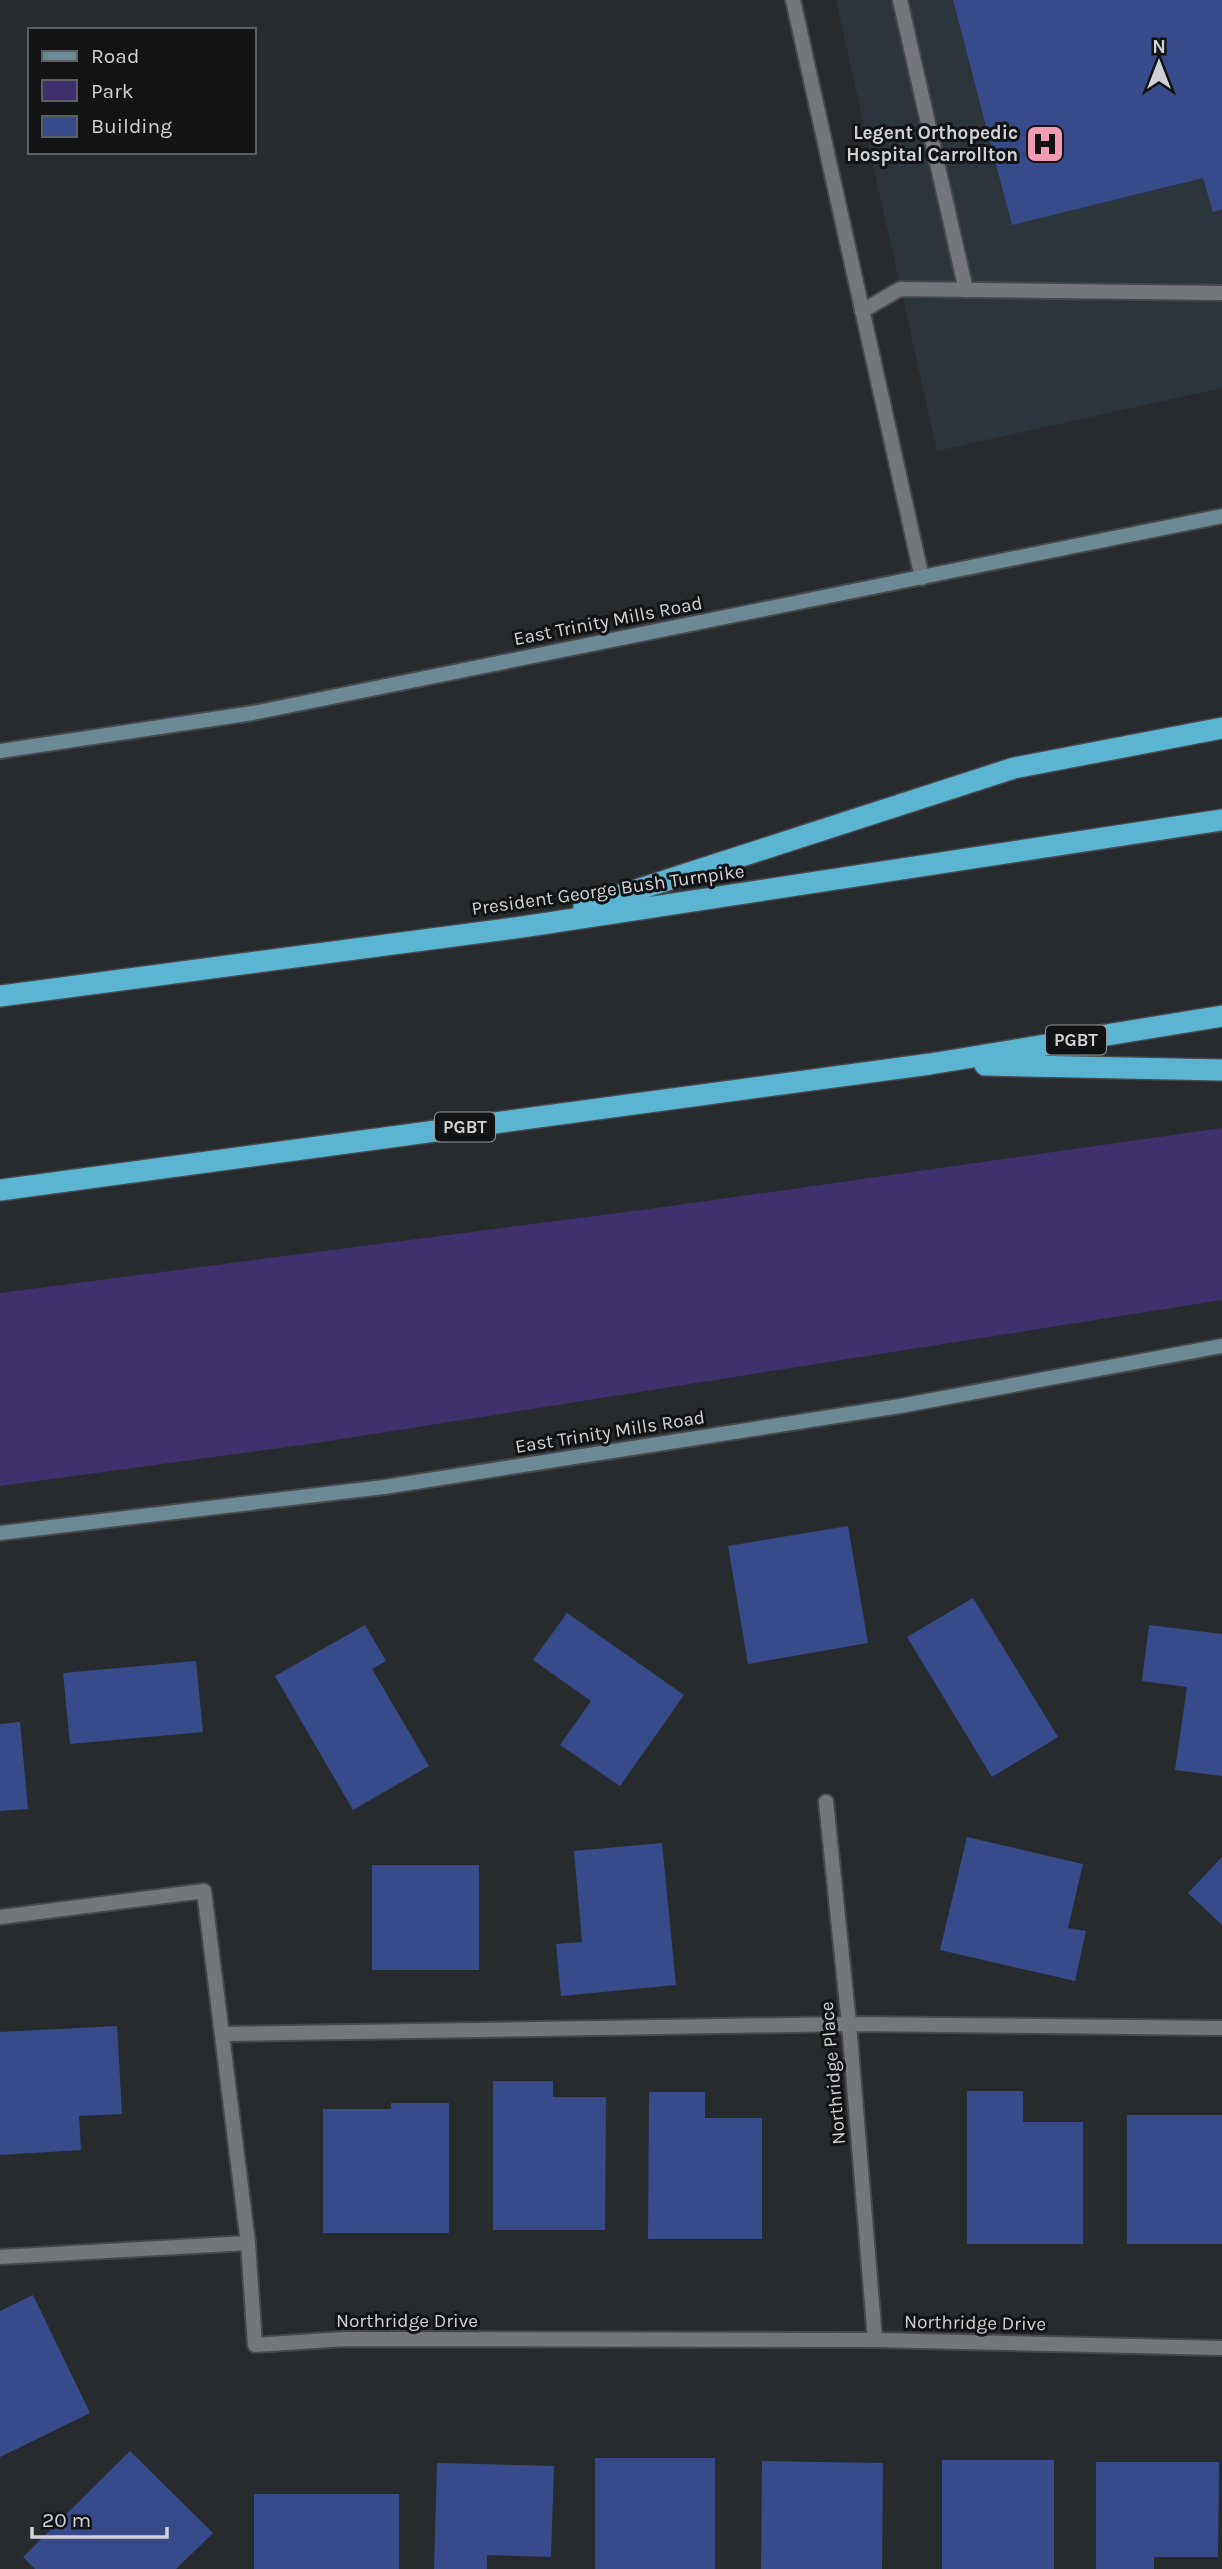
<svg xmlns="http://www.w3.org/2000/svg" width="1222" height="2569" viewBox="0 0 1222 2569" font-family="Karla,sans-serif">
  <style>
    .built { fill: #2c343c }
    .green { fill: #3f316d }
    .building { fill: #374b8a }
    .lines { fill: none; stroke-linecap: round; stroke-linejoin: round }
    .service-casing { stroke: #46484c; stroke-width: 18 }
    .minor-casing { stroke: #46484c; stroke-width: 18 }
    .secondary-casing { stroke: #46484c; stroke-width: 18 }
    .motorway-casing { stroke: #46484c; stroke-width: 24 }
    .service { stroke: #73777c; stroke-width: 14 }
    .minor { stroke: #73777c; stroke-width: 14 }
    .secondary { stroke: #6c8996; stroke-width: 14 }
    .motorway { stroke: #5bb4d2; stroke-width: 21 }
    .labels { text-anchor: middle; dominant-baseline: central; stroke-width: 6; stroke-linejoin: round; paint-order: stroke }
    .shield { fill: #111315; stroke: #97999b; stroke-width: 2 }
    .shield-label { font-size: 18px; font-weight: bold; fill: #d0d2d5 }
    .poi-label { font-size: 19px; font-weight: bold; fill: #d0d2d5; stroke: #111315; text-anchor: end }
    .street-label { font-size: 19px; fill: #d0d2d5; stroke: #111315 }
  </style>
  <rect width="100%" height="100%" fill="#272b2e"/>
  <path class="built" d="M836 0H1222V388L937 451Z"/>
  <path class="green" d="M1222 1128V1300L316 1443 0 1486V1293L664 1207Z"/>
  <g class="building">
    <path d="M953 0H1222V209L1213 212 1203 178 1012 225Z"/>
    <path d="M848 1526 868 1643 748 1664 728 1546Z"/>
    <path d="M973 1598 1058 1737 992 1777 907 1637Z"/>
    <path d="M567 1613 684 1695 620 1786 560 1745 591 1701 533 1660Z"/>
    <path d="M365 1625 386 1661 372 1669 429 1766 353 1810 275 1676Z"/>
    <path d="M1149 1625 1222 1634V1776L1175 1770 1187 1687 1142 1681Z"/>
    <path d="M196 1661 203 1732 70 1744 63 1673Z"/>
    <path d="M20 1722 28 1809 0 1811V1724Z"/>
    <path d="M967 1837 1083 1864 1068 1928 1086 1931 1075 1981 940 1950Z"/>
    <path d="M662 1843 676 1985 561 1996 556 1944 582 1942 574 1851Z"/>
    <path d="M1222 1857V1925L1188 1893Z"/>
    <rect x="372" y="1865" width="107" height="105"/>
    <path d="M117 2026 122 2114 79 2116 81 2150 0 2155V2032Z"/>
    <path d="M493 2081H553V2097H606L605 2230H493Z"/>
    <path d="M967 2091H1023V2122H1083V2244H967Z"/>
    <path d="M649 2092H705V2118H762V2239H648Z"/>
    <path d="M391 2103H449V2233H323V2109H391Z"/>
    <rect x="1127" y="2115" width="95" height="129"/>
    <path d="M33 2295 90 2413 0 2457V2311Z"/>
    <path d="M130 2451 213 2533 176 2569H35L23 2557Z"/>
    <rect x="595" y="2458" width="120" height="111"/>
    <rect x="942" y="2460" width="112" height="109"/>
    <path d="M762 2461 883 2463 882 2569H761Z"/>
    <path d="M1096 2462H1219L1218 2557H1154V2569H1096Z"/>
    <path d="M437 2463 554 2466 551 2557 487 2555V2569H434Z"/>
    <rect x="254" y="2494" width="145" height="75"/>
  </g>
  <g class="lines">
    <defs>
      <g id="service">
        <path d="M793 0 922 578"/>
        <path d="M900 0 966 290"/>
        <path d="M862 311 900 289 1222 293"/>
        <path d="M222 2034 849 2024 1222 2028"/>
        <path d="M0 2257 248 2243"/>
      </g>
      <g id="minor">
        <path d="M826 1802 849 2024 875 2340"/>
        <path d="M0 1917 204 1891 248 2243 255 2345 344 2339 875 2340 1222 2348"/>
      </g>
      <g id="secondary">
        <path d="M0 751 253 713 1222 516"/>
        <path d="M0 1533 384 1487 900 1406 1222 1346"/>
      </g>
      <g id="motorway">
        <path d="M584 907 1014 768 1222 728"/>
        <path d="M0 996 522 927 1222 820"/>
        <path d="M985 1065 1222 1070"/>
        <path d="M0 1190 930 1064 1222 1016"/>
      </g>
    </defs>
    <use href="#service" class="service-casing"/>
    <use href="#minor" class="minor-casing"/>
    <use href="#secondary" class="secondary-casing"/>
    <use href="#motorway" class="motorway-casing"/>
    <use href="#service" class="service"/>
    <use href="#minor" class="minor"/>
    <use href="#secondary" class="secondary"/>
    <use href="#motorway" class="motorway"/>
  </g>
  <defs>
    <symbol id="hospital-square" viewBox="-11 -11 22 22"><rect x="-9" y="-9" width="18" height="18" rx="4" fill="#f19ab4" stroke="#111315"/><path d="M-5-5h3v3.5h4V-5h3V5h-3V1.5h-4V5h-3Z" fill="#111"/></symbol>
  </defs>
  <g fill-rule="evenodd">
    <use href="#hospital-square" x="1023" y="122" width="44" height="44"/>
  </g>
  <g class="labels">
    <g class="shield">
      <rect x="1046" y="1025.5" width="60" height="29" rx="5"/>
      <rect x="435" y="1112.5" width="60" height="29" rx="5"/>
    </g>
    <g class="shield-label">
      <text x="1076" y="1040">PGBT</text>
      <text x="465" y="1127">PGBT</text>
    </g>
    <g class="poi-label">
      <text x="1018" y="133">Legent Orthopedic<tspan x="1018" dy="22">Hospital Carrollton</tspan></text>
    </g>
    <g class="street-label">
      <text transform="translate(608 621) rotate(-11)">East Trinity Mills Road</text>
      <text transform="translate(608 890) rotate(-8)">President George Bush Turnpike</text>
      <text transform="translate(610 1432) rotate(-9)">East Trinity Mills Road</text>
      <text transform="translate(833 2073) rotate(-95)">Northridge Place</text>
      <text x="407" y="2321">Northridge Drive</text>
      <text transform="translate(975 2323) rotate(1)">Northridge Drive</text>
    </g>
  </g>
  <rect x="28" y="28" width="228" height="126" fill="#111315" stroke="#5d5f62" stroke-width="2"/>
  <rect x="42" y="51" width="35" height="10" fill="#6c8996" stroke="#5d5f62" stroke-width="2"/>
  <text x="91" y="63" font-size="21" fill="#d0d2d5">Road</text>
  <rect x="42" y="80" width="35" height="21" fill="#3f316d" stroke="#5d5f62" stroke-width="2"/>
  <text x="91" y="98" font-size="21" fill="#d0d2d5">Park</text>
  <rect x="42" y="116" width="35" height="21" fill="#374b8a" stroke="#5d5f62" stroke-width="2"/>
  <text x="91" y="133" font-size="21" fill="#d0d2d5">Building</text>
  <g transform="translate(1159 63)" stroke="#111315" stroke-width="5" paint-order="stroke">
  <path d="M0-5L12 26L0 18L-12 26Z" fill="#d0d2d5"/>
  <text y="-10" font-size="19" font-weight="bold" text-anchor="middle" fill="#d0d2d5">N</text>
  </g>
  <path d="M32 2527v10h135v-10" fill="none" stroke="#d0d2d5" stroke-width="3.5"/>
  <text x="42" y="2527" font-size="21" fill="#d0d2d5" stroke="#111315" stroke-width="5" paint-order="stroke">20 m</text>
</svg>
